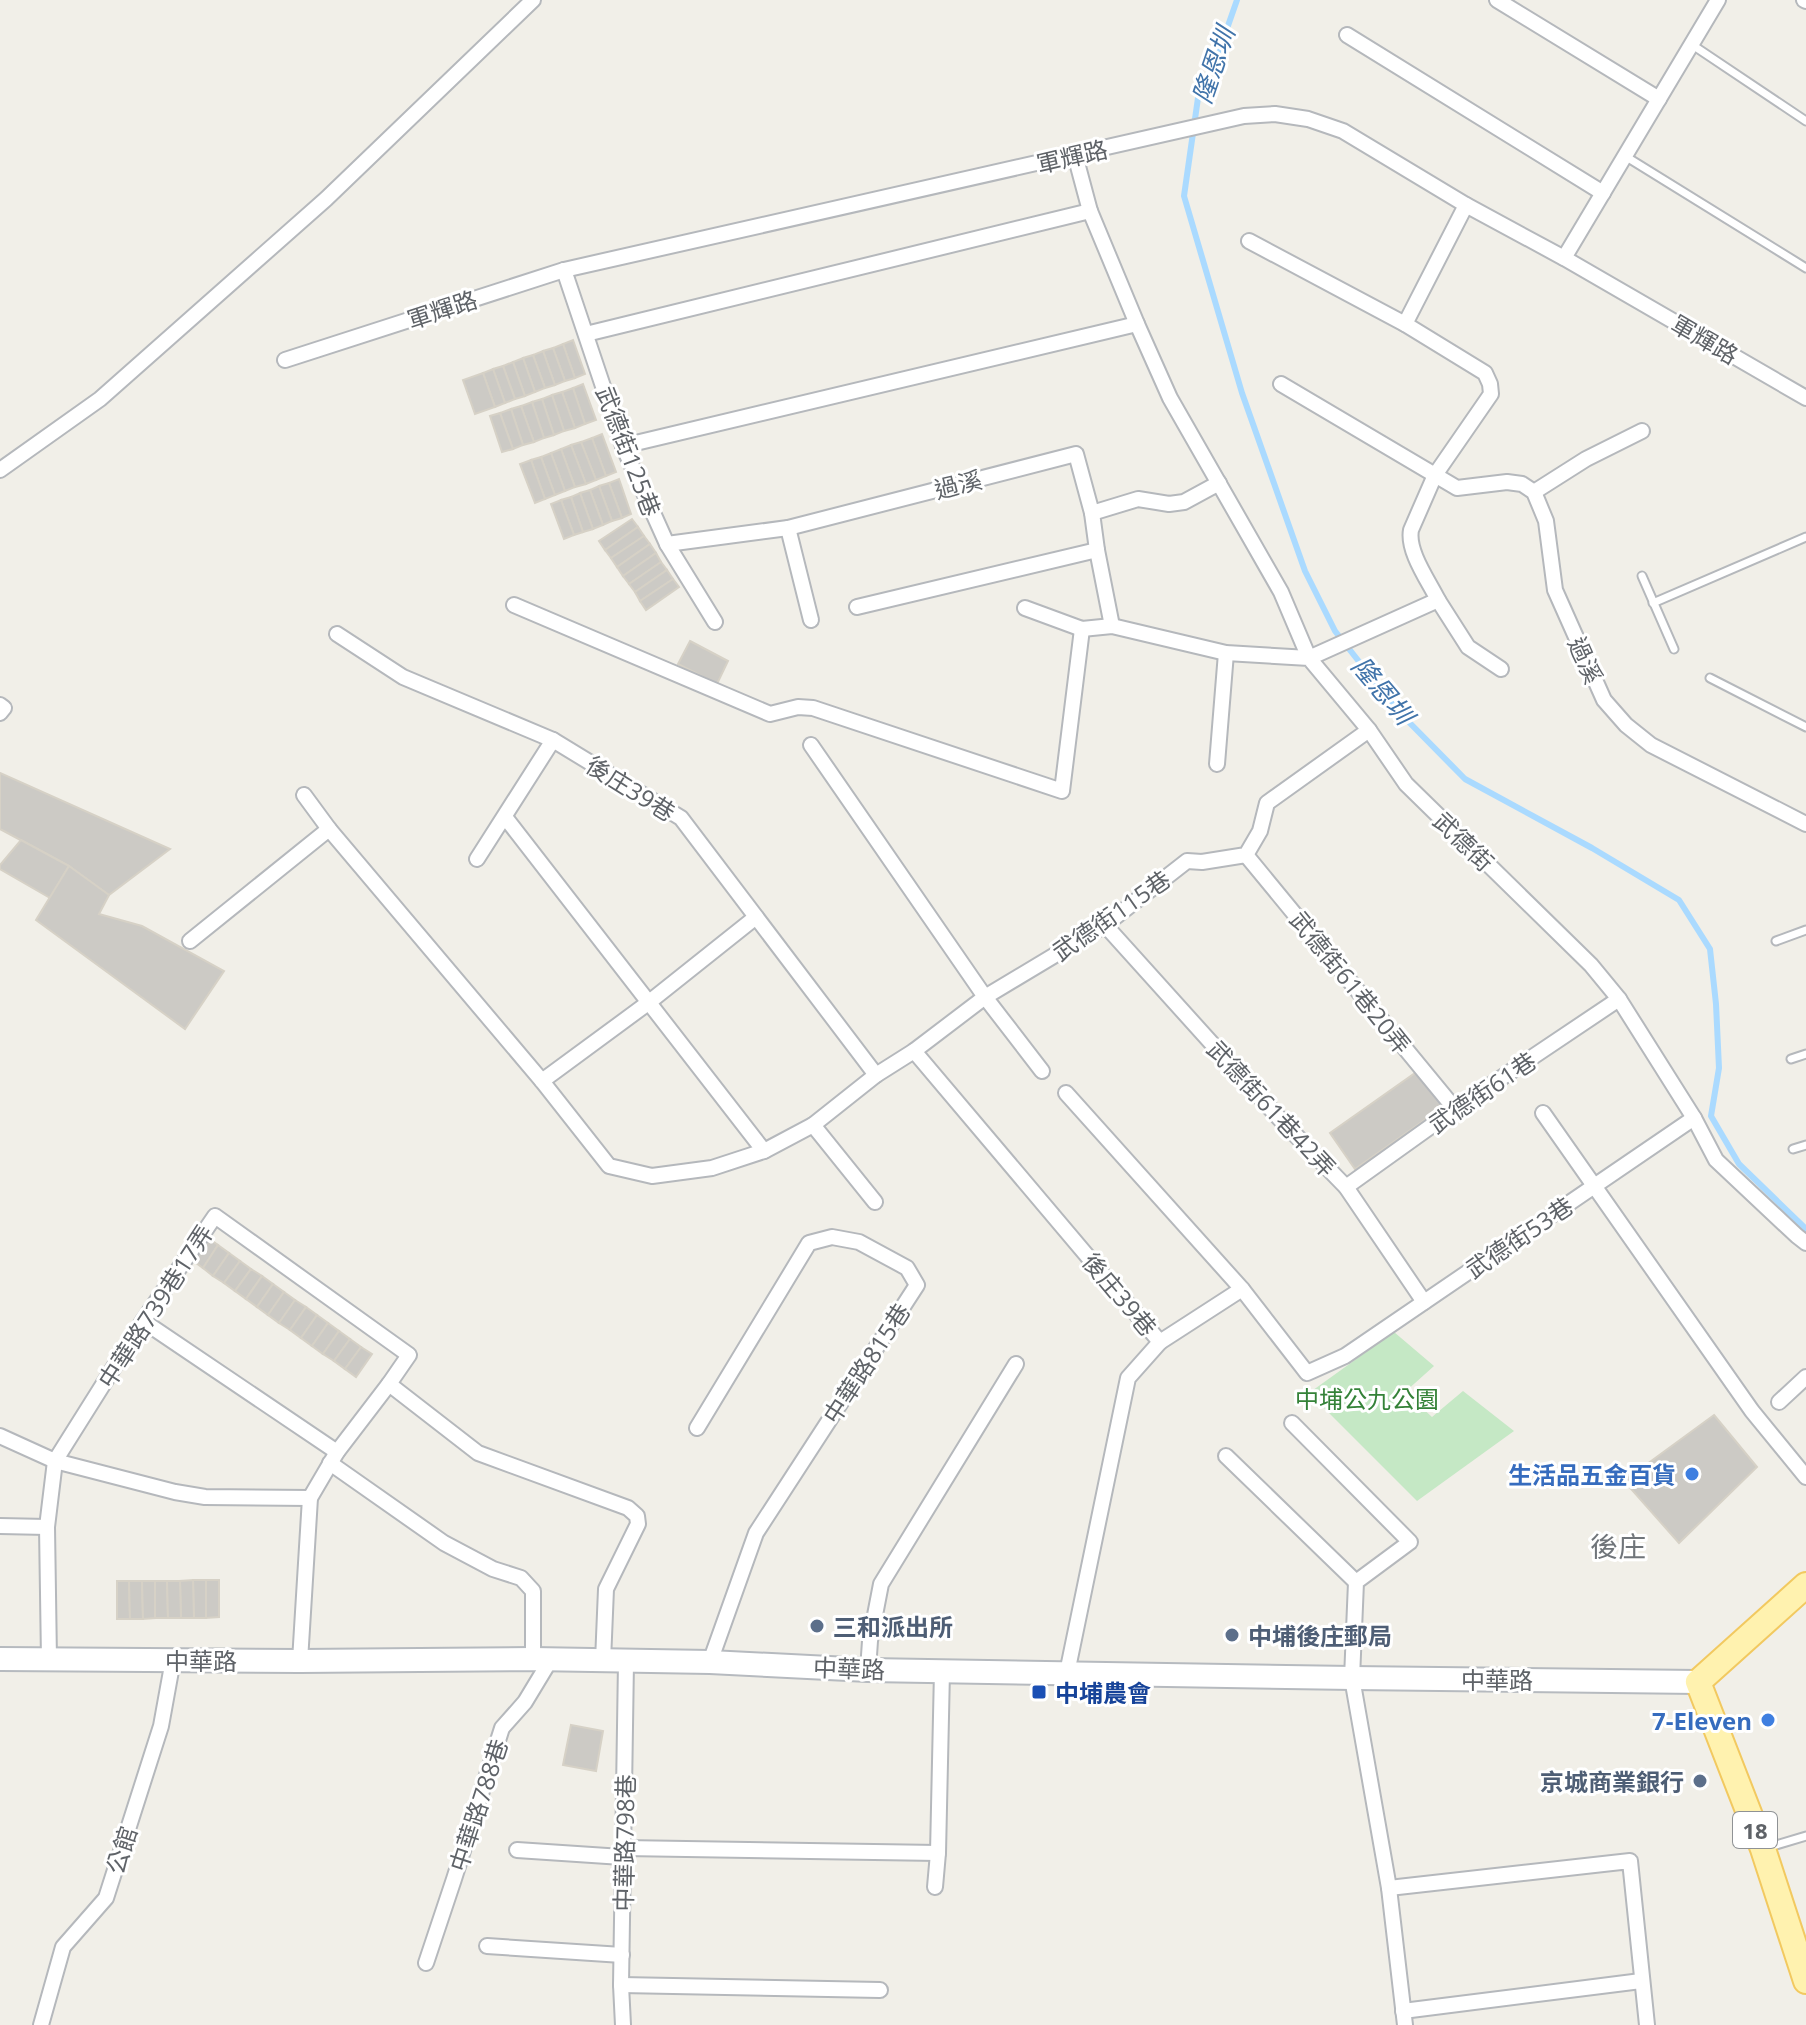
<svg xmlns="http://www.w3.org/2000/svg" width="1806" height="2025" viewBox="0 0 1806 2025" font-family="'Open Sans','Noto Sans TC',sans-serif">
  <style>
    .green { fill: #c5e8c5 }
    .lines { fill: none; stroke-linecap: round; stroke-linejoin: round }
    .stream { stroke: #aadaff; stroke-width: 6 }
    .building { fill: #cccac5; stroke: #d6d1c6; stroke-width: 2 }
    .service-casing { stroke: #b5b8bc; stroke-width: 11 }
    .minor-casing { stroke: #b5b8bc; stroke-width: 18 }
    .secondary-casing { stroke: #b6babf; stroke-width: 26 }
    .primary-casing { stroke: #f2c960; stroke-width: 28 }
    .service { stroke: #fff; stroke-width: 7 }
    .minor { stroke: #fff; stroke-width: 14 }
    .secondary { stroke: #fff; stroke-width: 22 }
    .primary { stroke: #fff2af; stroke-width: 24 }
    .shop-dot { fill: #3f7fe0; stroke: #fff; stroke-width: 3 }
    .service-dot { fill: #5c6f8a; stroke: #fff; stroke-width: 3 }
    .transit-dot { fill: #1a4fb4; stroke: #fff; stroke-width: 3 }
    .labels { text-anchor: middle; dominant-baseline: central; stroke-width: 6; stroke-linejoin: round; paint-order: stroke }
    .shield { fill: #fff; stroke: #8f9295; stroke-width: 2 }
    .shield-label { font-size: 22px; font-weight: bold; fill: #5f6368 }
    .street-label { font-size: 24px; fill: #5f6368; stroke: #fff }
    .park-label { font-size: 24px; fill: #348238; stroke: #fff }
    .shop-label { font-size: 24px; font-weight: bold; fill: #366cbe; stroke: #fff; text-anchor: end }
    .service-label { font-size: 24px; font-weight: bold; fill: #4e5e75; stroke: #fff; text-anchor: start }
    .transit-label { font-size: 24px; font-weight: bold; fill: #164399; stroke: #fff; text-anchor: start }
    .water-label { font-size: 26px; font-style: italic; fill: #4174aa; stroke: #fff }
    .quarter-label { font-size: 28px; fill: #70757a; stroke: #fff }
  </style>
  <rect width="100%" height="100%" fill="#f1efe8"/>
  <path class="green" d="M1394 1332 1434 1366 1405 1392 1432 1417 1463 1391 1514 1431 1417 1501 1309 1393Z"/>
  <g class="lines">
    <path class="stream" d="M1237 0 1216 60 1199 91 1184 196 1242 393 1305 571 1335 631 1397 710 1465 779 1592 848 1679 900 1710 949 1716 1004 1719 1068 1711 1116 1739 1164 1806 1229"/>
  </g>
  <g class="building">
    <path d="M573 340 585 374 575 378 563 344Z"/>
    <path d="M563 344 575 378 565 381 553 348Z"/>
    <path d="M553 348 565 381 555 385 543 351Z"/>
    <path d="M543 351 555 385 545 388 533 355Z"/>
    <path d="M533 355 545 388 535 392 523 358Z"/>
    <path d="M523 358 535 392 525 396 513 362Z"/>
    <path d="M513 362 525 396 515 399 503 366Z"/>
    <path d="M503 366 515 399 505 403 493 369Z"/>
    <path d="M493 369 505 403 495 407 483 373Z"/>
    <path d="M483 373 495 407 475 414 463 380Z"/>
    <path d="M583 384 596 420 585 424 573 388Z"/>
    <path d="M573 388 585 424 575 428 562 392Z"/>
    <path d="M562 392 575 428 564 431 552 395Z"/>
    <path d="M552 395 564 431 554 435 542 399Z"/>
    <path d="M542 399 554 435 544 438 532 402Z"/>
    <path d="M532 402 544 438 534 442 521 406Z"/>
    <path d="M521 406 534 442 523 445 511 409Z"/>
    <path d="M511 409 523 445 513 449 500 413Z"/>
    <path d="M500 413 513 449 502 452 490 416Z"/>
    <path d="M602 434 616 472 606 476 592 438Z"/>
    <path d="M592 438 606 476 596 480 581 442Z"/>
    <path d="M581 442 596 480 586 484 571 445Z"/>
    <path d="M571 445 586 484 575 487 561 449Z"/>
    <path d="M561 449 575 487 565 491 551 453Z"/>
    <path d="M551 453 565 491 555 495 541 457Z"/>
    <path d="M541 457 555 495 545 499 531 460Z"/>
    <path d="M531 460 545 499 535 503 520 464Z"/>
    <path d="M619 479 631 514 622 518 609 483Z"/>
    <path d="M609 483 622 518 612 521 599 486Z"/>
    <path d="M599 486 612 521 603 525 590 490Z"/>
    <path d="M590 490 603 525 593 529 580 493Z"/>
    <path d="M580 493 593 529 583 532 571 497Z"/>
    <path d="M571 497 583 532 574 535 561 500Z"/>
    <path d="M561 500 574 535 564 539 551 504Z"/>
    <path d="M632 519 638 527 605 550 599 541Z"/>
    <path d="M638 527 644 536 611 558 605 550Z"/>
    <path d="M644 536 650 544 617 567 611 558Z"/>
    <path d="M650 544 656 553 623 576 617 567Z"/>
    <path d="M656 553 661 562 629 584 623 576Z"/>
    <path d="M661 562 667 570 635 592 629 584Z"/>
    <path d="M667 570 673 579 640 601 635 592Z"/>
    <path d="M673 579 679 587 646 610 640 601Z"/>
    <path d="M690 641 728 661 717 684 678 664Z"/>
    <path d="M0 773 170 849 109 895 69 866 0 829Z"/>
    <path d="M21 840 69 866 50 898 0 869V865Z"/>
    <path d="M69 866 109 895 99 914 142 926 224 971 185 1029 36 920Z"/>
    <path d="M1418 1071 1443 1107 1355 1169 1330 1133Z"/>
    <path d="M207 1237 218 1245 203 1268 192 1260Z"/>
    <path d="M218 1245 229 1253 213 1276 203 1268Z"/>
    <path d="M229 1253 240 1261 224 1283 213 1276Z"/>
    <path d="M240 1261 251 1269 235 1291 224 1283Z"/>
    <path d="M251 1269 262 1276 246 1299 235 1291Z"/>
    <path d="M262 1276 273 1284 257 1307 246 1299Z"/>
    <path d="M273 1284 284 1292 268 1315 257 1307Z"/>
    <path d="M284 1292 295 1300 279 1323 268 1315Z"/>
    <path d="M295 1300 306 1307 290 1330 279 1323Z"/>
    <path d="M306 1307 317 1315 301 1338 290 1330Z"/>
    <path d="M317 1315 328 1323 312 1346 301 1338Z"/>
    <path d="M328 1323 339 1331 323 1354 312 1346Z"/>
    <path d="M339 1331 350 1339 334 1361 323 1354Z"/>
    <path d="M350 1339 361 1347 345 1369 334 1361Z"/>
    <path d="M361 1347 372 1354 356 1377 345 1369Z"/>
    <path d="M1714 1415 1757 1467 1679 1543 1624 1481Z"/>
    <path d="M193 1580H206V1618H194Z"/>
    <path d="M193 1580 194 1618H181L180 1581Z"/>
    <path d="M206 1580H219V1617L206 1618Z"/>
    <path d="M117 1581H129L130 1619H117Z"/>
    <path d="M129 1581H142L143 1619H130Z"/>
    <path d="M142 1581H155V1618L143 1619Z"/>
    <path d="M155 1581H167L168 1618H155Z"/>
    <path d="M167 1581H180L181 1618H168Z"/>
    <path d="M571 1725 603 1731 596 1771 563 1765Z"/>
  </g>
  <g class="lines">
    <defs>
      <g id="service">
        <path d="M1691 44 1806 121"/>
        <path d="M1625 156 1806 268"/>
        <path d="M1642 576 1674 649"/>
        <path d="M1653 603 1806 537"/>
        <path d="M1710 678 1806 727"/>
        <path d="M1776 941 1806 930"/>
        <path d="M1791 1059 1806 1054"/>
        <path d="M1793 1149 1806 1145"/>
        <path d="M1766 1848 1806 1836"/>
      </g>
      <g id="minor">
        <path d="M1497 0 1659 99"/>
        <path d="M1804 0 1806 1"/>
        <path d="M1347 35 1603 193"/>
        <path d="M1075 155 1090 211 1137 324 1170 398 1281 592 1309 658 1438 600C1428 580 1407 551 1411 530L1435 475 1491 394 1490 384 1485 373 1405 324 1466 205"/>
        <path d="M1249 241 1405 324"/>
        <path d="M1564 258 1718 0"/>
        <path d="M564 270 623 446 667 544 715 622"/>
        <path d="M586 334 1090 211"/>
        <path d="M285 360 564 270 1244 116 1275 114 1308 119 1343 131 1466 205 1564 258 1806 398"/>
        <path d="M1281 384 1457 488 1507 482 1522 484 1534 492 1546 521 1555 590 1604 700 1626 725 1651 745 1806 824"/>
        <path d="M623 446 1137 324"/>
        <path d="M0 470 100 399 326 199 533 0"/>
        <path d="M1534 492 1586 459 1642 431"/>
        <path d="M1092 513 1138 499 1169 504 1184 502 1219 483"/>
        <path d="M788 528 811 620"/>
        <path d="M667 544 788 528 1076 454 1092 513 1097 550 1112 626"/>
        <path d="M1438 600 1468 647 1501 669"/>
        <path d="M514 605 770 714 798 707 813 708 1062 791 1082 629"/>
        <path d="M857 607 1097 550"/>
        <path d="M1025 608 1082 629 1112 626 1226 653 1309 658 1369 730 1406 784 1591 965 1619 999 1694 1118 1716 1160 1797 1236 1806 1243"/>
        <path d="M337 634 403 677 553 740 681 818 876 1075"/>
        <path d="M0 705 4 708 0 713"/>
        <path d="M811 745 985 997 1042 1071"/>
        <path d="M1217 764 1226 653"/>
        <path d="M304 795 329 829 542 1081 609 1166 652 1176 712 1168 764 1151 813 1125"/>
        <path d="M505 817 764 1151"/>
        <path d="M1246 855 1455 1109"/>
        <path d="M477 859 553 740"/>
        <path d="M1105 925 1279 1118 1346 1187 1424 1302"/>
        <path d="M190 941 329 829"/>
        <path d="M914 1051 985 997 1105 925 1187 861 1202 862 1246 855 1260 831 1267 803 1369 730"/>
        <path d="M542 1081 648 1003 756 917"/>
        <path d="M1066 1093 1242 1289"/>
        <path d="M1543 1113 1752 1411 1806 1477"/>
        <path d="M1346 1187 1455 1109 1619 999"/>
        <path d="M875 1202 813 1125 876 1075 914 1051 1160 1342 1128 1378 1067 1673"/>
        <path d="M143 1321 337 1452"/>
        <path d="M1160 1342 1242 1289 1307 1373 1345 1356 1694 1118"/>
        <path d="M389 1384 478 1453 628 1508 637 1516 638 1524 606 1589 603 1661"/>
        <path d="M1779 1402 1806 1377"/>
        <path d="M1292 1423 1410 1542 1356 1582 1352 1678 1389 1888 1405 2025"/>
        <path d="M697 1428 809 1243 832 1237 859 1242 907 1268 917 1285 756 1533 710 1662"/>
        <path d="M0 1436 55 1461 175 1492 205 1497 310 1498"/>
        <path d="M1226 1456 1356 1582"/>
        <path d="M330 1463 444 1543 493 1569 521 1578 533 1591V1659"/>
        <path d="M0 1526 47 1527"/>
        <path d="M49 1660 47 1527 55 1461 143 1321 215 1216 409 1355 389 1384 337 1452 310 1498 300 1661"/>
        <path d="M868 1670 870 1641 881 1584 1016 1364"/>
        <path d="M624 1848 938 1853"/>
        <path d="M517 1850 622 1857"/>
        <path d="M935 1887 938 1853 942 1671"/>
        <path d="M1389 1888 1630 1861 1647 2025"/>
        <path d="M487 1946 622 1955"/>
        <path d="M426 1963 454 1879 502 1728 525 1702 551 1659"/>
        <path d="M621 1985 880 1990"/>
        <path d="M1403 2011 1641 1981"/>
        <path d="M41 2025 63 1947 106 1898 161 1726 173 1660"/>
        <path d="M623 2025 621 1985 626 1662"/>
      </g>
      <path id="secondary" d="M0 1659 300 1661 533 1659 710 1662 868 1670 1352 1678 1698 1682"/>
      <path id="primary" d="M1806 1585 1698 1682 1763 1849 1806 1981"/>
    </defs>
    <use href="#service" class="service-casing"/>
    <use href="#minor" class="minor-casing"/>
    <use href="#secondary" class="secondary-casing"/>
    <use href="#primary" class="primary-casing"/>
    <use href="#service" class="service"/>
    <use href="#minor" class="minor"/>
    <use href="#secondary" class="secondary"/>
    <use href="#primary" class="primary"/>
  </g>
  <g class="shop-dot">
    <circle cx="1692" cy="1474" r="8"/>
    <circle cx="1768" cy="1720" r="8"/>
  </g>
  <g class="service-dot">
    <circle cx="817" cy="1626" r="8"/>
    <circle cx="1232" cy="1635" r="8"/>
    <circle cx="1700" cy="1781" r="8"/>
  </g>
  <rect class="transit-dot" x="1031" y="1684" width="16" height="16" rx="4"/>
  <g class="labels">
    <rect class="shield" x="1733" y="1812" width="44" height="36" rx="6"/>
    <g class="shield-label">
      <text x="1755" y="1830">18</text>
    </g>
    <g class="street-label">
      <text transform="translate(1072 156) rotate(-13)">軍輝路</text>
      <text transform="translate(442 309) rotate(-18)">軍輝路</text>
      <text transform="translate(1705 339) rotate(30)">軍輝路</text>
      <text transform="translate(629 451) rotate(69)">武德街125巷</text>
      <text transform="translate(958 484) rotate(-14)">過溪</text>
      <text transform="translate(1586 660) rotate(66)">過溪</text>
      <text transform="translate(631 788) rotate(32)">後庄39巷</text>
      <text transform="translate(1464 841) rotate(44)">武德街</text>
      <text transform="translate(1111 915) rotate(-35)">武德街115巷</text>
      <text transform="translate(1351 982) rotate(51)">武德街61巷20弄</text>
      <text transform="translate(1482 1092) rotate(-34)">武德街61巷</text>
      <text transform="translate(1272 1108) rotate(47)">武德街61巷42弄</text>
      <text transform="translate(1519 1237) rotate(-34)">武德街53巷</text>
      <text transform="translate(1120 1294) rotate(50)">後庄39巷</text>
      <text transform="translate(155 1306) rotate(-57)">中華路739巷17弄</text>
      <text transform="translate(866 1363) rotate(-57)">中華路815巷</text>
      <text x="201" y="1660">中華路</text>
      <text transform="translate(849 1668) rotate(2)">中華路</text>
      <text x="1497" y="1679">中華路</text>
      <text transform="translate(478 1805) rotate(-72)">中華路788巷</text>
      <text transform="translate(624 1843) rotate(-89)">中華路798巷</text>
      <text transform="translate(121 1850) rotate(-72)">公館</text>
    </g>
    <g class="park-label">
      <text x="1367" y="1398">中埔公九公園</text>
    </g>
    <g class="shop-label">
      <text x="1676" y="1474">生活品五金百貨</text>
      <text x="1752" y="1720">7-Eleven</text>
    </g>
    <g class="service-label">
      <text x="833" y="1626">三和派出所</text>
      <text x="1248" y="1635">中埔後庄郵局</text>
      <text x="1684" y="1781" text-anchor="end">京城商業銀行</text>
    </g>
    <g class="transit-label">
      <text x="1055" y="1692">中埔農會</text>
    </g>
    <g class="water-label">
      <text transform="translate(1213 65) rotate(-71)">隆恩圳</text>
      <text transform="translate(1383 690) rotate(50)">隆恩圳</text>
    </g>
    <g class="quarter-label">
      <text x="1618" y="1546">後庄</text>
    </g>
  </g>
</svg>
